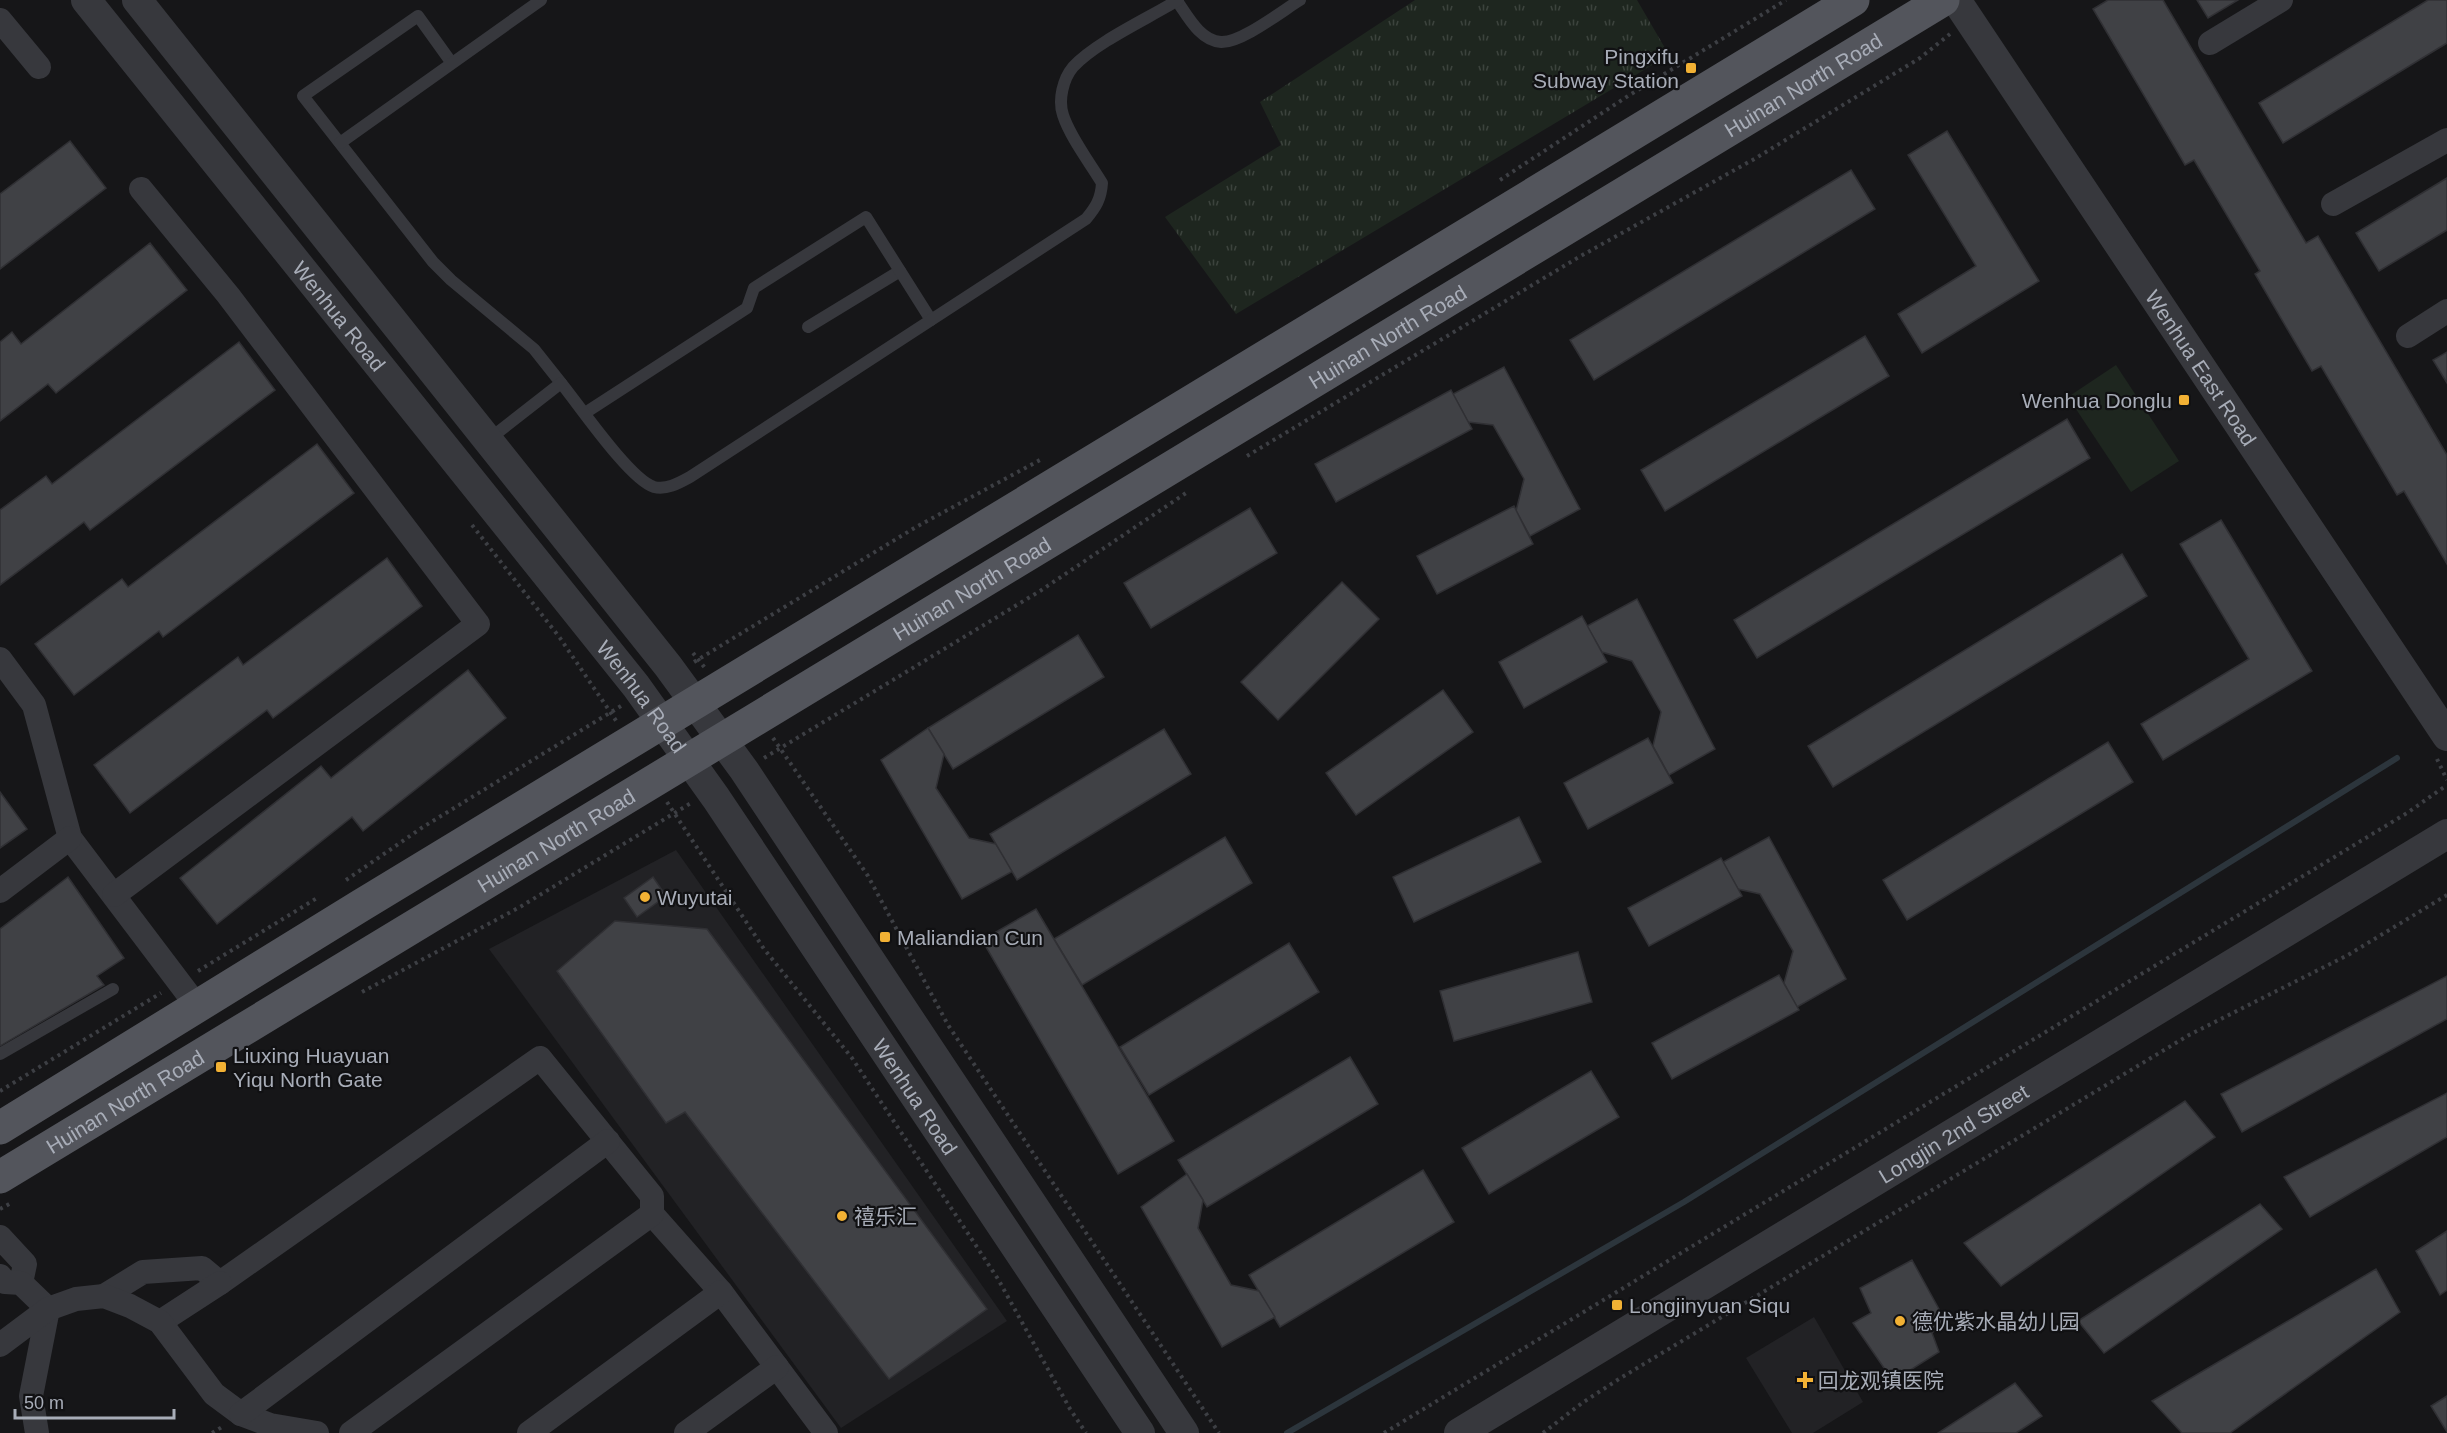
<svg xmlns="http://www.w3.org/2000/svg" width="2447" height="1433" viewBox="0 0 2447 1433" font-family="Helvetica,'Noto Sans SC',sans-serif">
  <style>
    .built { fill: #222225 }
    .grass { fill: #1e261f }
    .park { fill: url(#park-tufts) }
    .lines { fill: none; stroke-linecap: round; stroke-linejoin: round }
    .stream { stroke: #2c353c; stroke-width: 6 }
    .building { fill: #404145; stroke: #303034; stroke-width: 1.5 }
    .path { stroke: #3d3f44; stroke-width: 4; stroke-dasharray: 3 4.5; stroke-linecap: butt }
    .service { stroke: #37383d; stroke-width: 12 }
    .minor { stroke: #37383d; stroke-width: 24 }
    .tertiary { stroke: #37383d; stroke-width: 30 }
    .primary { stroke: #53555c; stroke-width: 33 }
    .poi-dot { fill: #f2b134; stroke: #111113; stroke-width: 2 }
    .labels { text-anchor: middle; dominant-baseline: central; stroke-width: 4.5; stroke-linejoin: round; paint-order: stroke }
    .poi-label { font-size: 21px; fill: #a8adb8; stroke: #111113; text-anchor: start }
    .street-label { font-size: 21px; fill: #a8adb8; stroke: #111113 }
  </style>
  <defs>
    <pattern id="park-tufts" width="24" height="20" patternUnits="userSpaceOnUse" patternTransform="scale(1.5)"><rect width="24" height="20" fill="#1e261f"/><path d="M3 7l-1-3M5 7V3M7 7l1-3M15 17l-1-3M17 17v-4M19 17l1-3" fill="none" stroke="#3c433d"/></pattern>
  </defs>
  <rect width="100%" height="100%" fill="#161618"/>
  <g class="built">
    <path d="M676 850 1007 1321 841 1428 489 949Z"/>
    <path d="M1814 1317 1863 1402 1813 1433H1792L1746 1358Z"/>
  </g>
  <path class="grass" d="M2116 365 2179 461 2131 492 2068 397Z"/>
  <path class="park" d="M1415 0H1637L1669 55 1236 314 1165 217 1281 145 1260 102Z"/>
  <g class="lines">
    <path class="stream" d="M1287 1433 1684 1202 2397 758"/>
  </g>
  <g class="building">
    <path d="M2108 0H2163L2306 243 2318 236 2447 455V564L2404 491 2397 495 2321 366 2312 371 2255 274 2260 271 2194 160 2185 165 2093 9Z"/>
    <path d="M2197 0H2238L2208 18Z"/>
    <path d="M2428 0H2447V43L2283 143 2259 103Z"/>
    <path d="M1947 131 2039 281 1922 353 1898 314 1976 266 1908 155Z"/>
    <path d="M70 141 106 188 0 269V194Z"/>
    <path d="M1851 170 1875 209 1594 380 1570 340Z"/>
    <path d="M2447 178V230L2379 271 2356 233Z"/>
    <path d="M150 243 187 290 56 393 48 384 0 421V342L12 332 21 344Z"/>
    <path d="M1865 336 1889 376 1665 511 1641 470Z"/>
    <path d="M239 342 275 390 90 530 84 522 0 585V510L46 476 52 484Z"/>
    <path d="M2447 352V383L2433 360Z"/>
    <path d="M1504 367 1580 509 1530 536 1516 511 1524 479 1493 425 1468 422 1453 394Z"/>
    <path d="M1451 390 1472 429 1336 502 1315 464Z"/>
    <path d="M2067 419 2090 458 1757 658 1734 620Z"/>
    <path d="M317 444 354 493 163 637 159 631 74 695 35 644 122 579 128 587Z"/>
    <path d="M1514 506 1533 544 1437 594 1417 556Z"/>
    <path d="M1250 508 1277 553 1151 628 1124 583Z"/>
    <path d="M2221 520 2312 671 2163 760 2141 724 2249 659 2180 544Z"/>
    <path d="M2122 554 2147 596 1833 787 1808 746Z"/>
    <path d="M387 558 422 606 273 718 267 710 130 813 94 765 238 657 243 665Z"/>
    <path d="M1342 582 1379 619 1278 720 1241 682Z"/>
    <path d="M1637 599 1715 749 1669 775 1653 746 1661 712 1632 661 1602 652 1587 626Z"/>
    <path d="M1582 616 1607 662 1524 708 1499 662Z"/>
    <path d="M1078 635 1104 677 953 769 928 728Z"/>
    <path d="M468 670 506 718 363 831 352 817 217 924 180 878 321 766 331 778Z"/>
    <path d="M1443 690 1473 732 1356 815 1326 773Z"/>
    <path d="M928 728 944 754 936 788 969 838 996 844 1013 871 962 899 881 760Z"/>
    <path d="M1164 729 1191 774 1017 880 990 834Z"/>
    <path d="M1648 738 1673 783 1588 829 1564 783Z"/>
    <path d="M2108 742 2133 782 1907 920 1883 880Z"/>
    <path d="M0 792 27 829 0 848Z"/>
    <path d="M1519 817 1541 862 1414 922 1393 877Z"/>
    <path d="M1225 837 1252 883 1082 985 1054 939Z"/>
    <path d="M1769 837 1846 979 1797 1007 1784 983 1793 951 1760 894 1738 889 1723 862Z"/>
    <path d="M1721 858 1742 896 1649 946 1628 908Z"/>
    <path d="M68 877 124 958 97 976 104 985 0 1046V929Z"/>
    <path d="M653 877 666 896 637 917 624 898Z"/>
    <path d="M1036 909 1174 1141 1118 1174 982 940Z"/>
    <path d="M615 921 707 929 987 1309 889 1379 685 1112 666 1123 557 971Z"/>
    <path d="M1289 943 1319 992 1149 1095 1120 1047Z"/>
    <path d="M1578 952 1592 1002 1454 1041 1440 991Z"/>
    <path d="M1779 975 1799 1010 1672 1079 1652 1043Z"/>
    <path d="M2447 976V1019L2242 1132 2221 1094Z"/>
    <path d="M1350 1057 1378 1104 1207 1207 1178 1160Z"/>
    <path d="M1591 1071 1619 1117 1489 1194 1462 1148Z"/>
    <path d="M2447 1093V1137L2310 1217 2284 1177Z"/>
    <path d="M2185 1101 2215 1137 2001 1286 1964 1243Z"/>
    <path d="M1423 1170 1454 1222 1280 1327 1249 1275Z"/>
    <path d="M1187 1174 1203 1200 1198 1228 1231 1285 1259 1291 1275 1317 1222 1347 1141 1207Z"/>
    <path d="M2260 1204 2282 1229 2104 1353 2078 1321Z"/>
    <path d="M2447 1231V1290L2440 1295 2416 1251Z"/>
    <path d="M1912 1260 1945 1320 1932 1333 1939 1352 1893 1381 1853 1323 1871 1313 1860 1288Z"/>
    <path d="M2376 1269 2400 1312 2230 1433H2182L2152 1401Z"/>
    <path d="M2015 1383 2042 1416 2016 1433H1938Z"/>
    <path d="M2447 1396V1432L2431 1406Z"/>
  </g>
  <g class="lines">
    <g class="path">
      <path d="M1500 180 1628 96 1786 0"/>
      <path d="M1247 456 1579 257 1756 158 1920 58 1950 34"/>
      <path d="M472 525 560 638 617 722"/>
      <path d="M693 653 705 668"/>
      <path d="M694 662 916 527 1040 460"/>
      <path d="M773 738 868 876 948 1025 1219 1433"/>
      <path d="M764 758 1040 591 1189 491"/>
      <path d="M2437 759 2447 780"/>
      <path d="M667 802 764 949 852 1058 998 1279 1070 1409 1086 1433"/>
      <path d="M346 880 423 827 621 706"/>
      <path d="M198 971 317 898"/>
      <path d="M362 992 520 907 691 803"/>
      <path d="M0 1091 161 993"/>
      <path d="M0 1209 11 1203"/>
      <path d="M212 1433 222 1427"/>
      <path d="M1384 1433 2407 813 2447 785"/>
      <path d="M1543 1433 1582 1403 1619 1379 2189 1035 2348 955 2447 895"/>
    </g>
    <g class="service">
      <path d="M1177 1C1187 15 1200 41 1221 42 1241 43 1282 11 1300 0"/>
      <path d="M451 62 418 16 303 96 433 262 451 280 534 349 561 383"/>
      <path d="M340 143 541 0"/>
      <path d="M808 327 900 271"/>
      <path d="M585 413 747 308 754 288 866 217 931 320"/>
      <path d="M488 440 561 383C579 405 630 480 654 487 667 490 679 483 690 477L1086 219C1096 207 1101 199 1102 183 1090 163 1070 137 1063 115 1058 100 1063 79 1073 67 1096 42 1149 18 1178 0"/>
      <path d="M0 1054 113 989"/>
    </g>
    <g class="minor">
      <path d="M0 20 39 67"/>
      <path d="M2210 43 2281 0"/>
      <path d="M2333 204 2447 140"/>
      <path d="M2408 336 2447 311"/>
      <path d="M0 659 34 705 70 838 197 1006"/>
      <path d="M0 891 70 838"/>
      <path d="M114 895 478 624 228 295 141 189"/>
      <path d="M652 1214 721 1292 826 1433"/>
      <path d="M0 1237 25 1264 21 1283"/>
      <path d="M0 1276 5 1282 21 1283 48 1309 31 1396 37 1433"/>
      <path d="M104 1296 143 1272 202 1268 220 1283 540 1058 652 1196V1214L351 1433"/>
      <path d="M160 1322 220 1283"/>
      <path d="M0 1345 48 1309 76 1299 104 1296 130 1306 160 1322 214 1394 241 1414 270 1425 317 1433"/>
      <path d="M241 1414 608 1141"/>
      <path d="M529 1433 721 1292"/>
      <path d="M686 1433 777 1367"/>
    </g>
    <g class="tertiary">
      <path id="s1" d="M86 0 636 686 716 798 1140 1433"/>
      <path d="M137 0 668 666 744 770 1184 1433"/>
      <path id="s2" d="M1956 0 2447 736"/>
      <path id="s3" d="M1459 1433 2447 834"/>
    </g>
    <g class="primary">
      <path d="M0 1128 360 906 1853 0"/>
      <path id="s4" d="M0 1177 1943 0"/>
    </g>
  </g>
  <g class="poi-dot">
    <rect x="1685" y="62" width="12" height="12" rx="3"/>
    <rect x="2178" y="394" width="12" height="12" rx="3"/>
    <circle cx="645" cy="897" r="6"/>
    <rect x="879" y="931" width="12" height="12" rx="3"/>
    <rect x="215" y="1061" width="12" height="12" rx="3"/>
    <circle cx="842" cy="1216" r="6"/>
    <rect x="1611" y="1299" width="12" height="12" rx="3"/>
    <circle cx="1900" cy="1321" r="6"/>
    <path d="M1802 1371h6v6h6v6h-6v6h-6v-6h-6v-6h6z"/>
  </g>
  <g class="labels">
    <g class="poi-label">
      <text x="1679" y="56" text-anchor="end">Pingxifu<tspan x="1679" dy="24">Subway Station</tspan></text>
      <text x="2172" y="400" text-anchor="end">Wenhua Donglu</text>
      <text x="657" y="897">Wuyutai</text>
      <text x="897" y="937">Maliandian Cun</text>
      <text x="233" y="1055">Liuxing Huayuan<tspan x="233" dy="24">Yiqu North Gate</tspan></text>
      <text x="854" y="1216">禧乐汇</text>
      <text x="1629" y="1305">Longjinyuan Siqu</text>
      <text x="1912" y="1321">德优紫水晶幼儿园</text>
      <text x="1818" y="1380">回龙观镇医院</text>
    </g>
    <g class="street-label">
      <text stroke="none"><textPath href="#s4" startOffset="2108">Huinan North Road</textPath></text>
      <text stroke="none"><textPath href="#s1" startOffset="405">Wenhua Road</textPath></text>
      <text stroke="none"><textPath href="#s4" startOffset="1622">Huinan North Road</textPath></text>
      <text stroke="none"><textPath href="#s2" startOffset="442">Wenhua East Road</textPath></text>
      <text stroke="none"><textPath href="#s4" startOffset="1136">Huinan North Road</textPath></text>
      <text stroke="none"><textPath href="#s1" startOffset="891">Wenhua Road</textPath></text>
      <text stroke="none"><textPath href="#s4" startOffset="650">Huinan North Road</textPath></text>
      <text stroke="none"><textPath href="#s1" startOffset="1376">Wenhua Road</textPath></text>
      <text stroke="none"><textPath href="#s4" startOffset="146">Huinan North Road</textPath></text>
      <text stroke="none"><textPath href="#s3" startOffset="578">Longjin 2nd Street</textPath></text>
    </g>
  </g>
  <path d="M15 1409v9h159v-9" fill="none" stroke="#a8adb8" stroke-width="3"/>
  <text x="24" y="1409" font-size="18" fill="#a8adb8" stroke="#111113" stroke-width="4.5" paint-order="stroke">50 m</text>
</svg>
